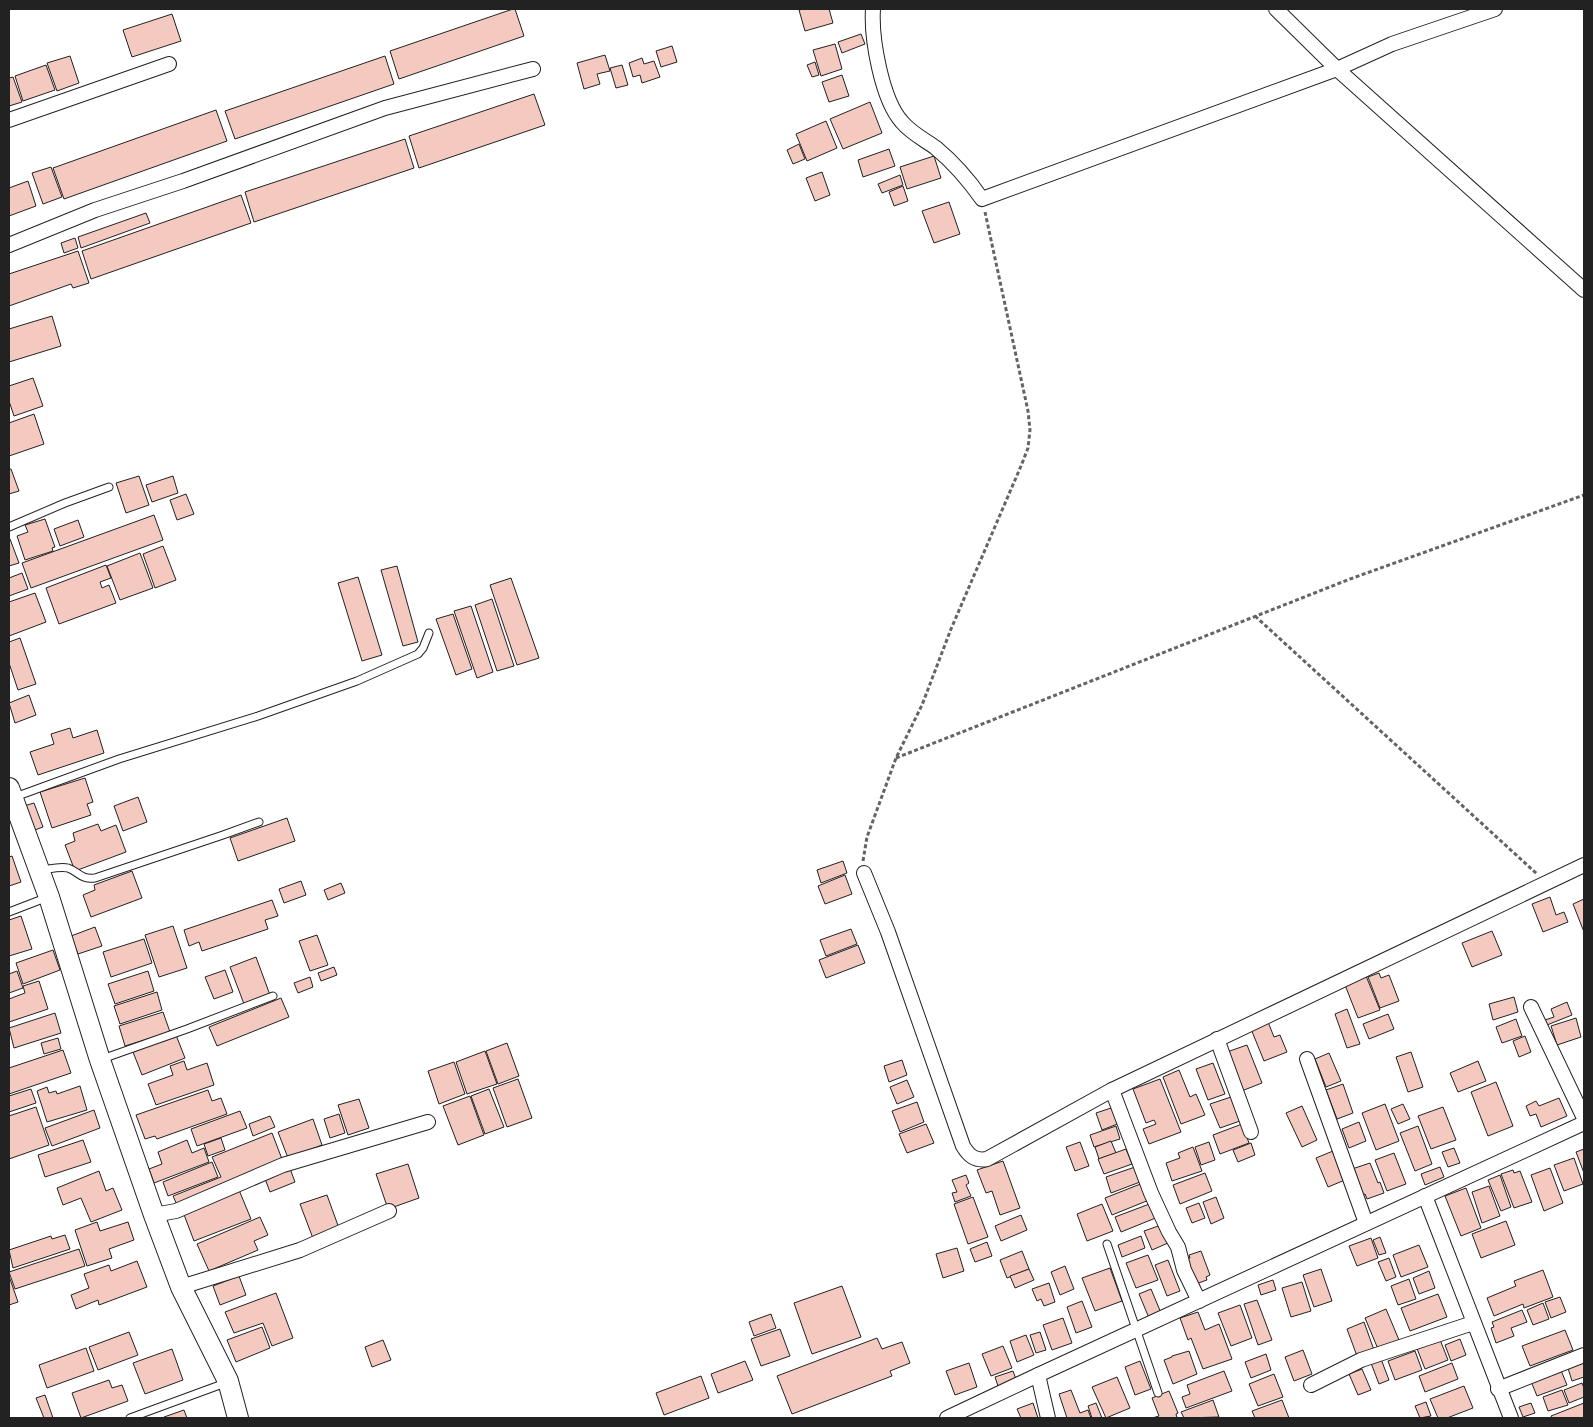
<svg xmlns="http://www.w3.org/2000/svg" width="1593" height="1427" viewBox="0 0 1593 1427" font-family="Inter,sans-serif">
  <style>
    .building { fill: #f3c9c0; stroke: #222 }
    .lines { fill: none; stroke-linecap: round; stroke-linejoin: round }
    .lane-casing { stroke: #222; stroke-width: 9 }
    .street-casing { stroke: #222; stroke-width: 16 }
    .secondary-casing { stroke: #222; stroke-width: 22 }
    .path { stroke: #646464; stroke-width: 3; stroke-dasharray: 4 2.5; stroke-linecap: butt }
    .lane { stroke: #fff; stroke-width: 7 }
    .street { stroke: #fff; stroke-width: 14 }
    .secondary { stroke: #fff; stroke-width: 20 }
  </style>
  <rect width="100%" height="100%" fill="#fff"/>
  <g class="building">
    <path d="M513 9H515L524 36 399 79 390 51Z"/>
    <path d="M804 9H829L833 23 805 31 799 10Z"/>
    <path d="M172 14 181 41 132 57 123 30Z"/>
    <path d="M861 34 865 44 842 53 838 42Z"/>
    <path d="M835 44 842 69 821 76 813 50Z"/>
    <path d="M672 46 677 62 661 67 656 51Z"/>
    <path d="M605 55 610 71 597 74 600 84 584 89 577 63Z"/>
    <path d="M70 56 79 83 57 91 47 63Z"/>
    <path d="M385 56 394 84 235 139 225 111Z"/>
    <path d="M642 58 644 64 654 61 660 77 642 83 640 75 633 77 629 63Z"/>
    <path d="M815 62 819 75 812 77 807 65Z"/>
    <path d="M46 65 55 90 23 101 15 76Z"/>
    <path d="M622 65 628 85 616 88 610 68Z"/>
    <path d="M842 75 849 96 829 102 822 82Z"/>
    <path d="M13 77 22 102 9 106V78Z"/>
    <path d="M534 94 545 125 419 168 409 136Z"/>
    <path d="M870 102 882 133 843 149 830 119Z"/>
    <path d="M216 110 227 141 64 199 53 168Z"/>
    <path d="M826 121 837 148 807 161 796 134Z"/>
    <path d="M405 139 414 168 254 222 245 192Z"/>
    <path d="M799 144 805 159 793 164 787 150Z"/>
    <path d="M889 149 895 166 863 177 858 160Z"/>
    <path d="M934 156 941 178 907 189 900 167Z"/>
    <path d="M51 167 62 197 43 204 32 173Z"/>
    <path d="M822 172 830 195 815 201 806 178Z"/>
    <path d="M900 175 903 185 882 193 878 184Z"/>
    <path d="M28 181 36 206 9 216V188Z"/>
    <path d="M903 186 908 201 894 206 889 192Z"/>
    <path d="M241 195 251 223 91 279 82 251Z"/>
    <path d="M949 202 960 234 934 243 922 211Z"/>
    <path d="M146 213 150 223 81 248 78 237Z"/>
    <path d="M75 238 78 248 64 253 61 243Z"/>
    <path d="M78 251 89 283 73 288 71 284 9 306V274Z"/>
    <path d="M52 316 61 346 9 362V329Z"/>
    <path d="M33 378 43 406 14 416 9 401V386Z"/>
    <path d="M34 414 44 444 9 456V423Z"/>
    <path d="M9 469H11L19 491 9 494Z"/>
    <path d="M139 476 149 505 126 513 116 483Z"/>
    <path d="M173 476 178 493 152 502 146 485Z"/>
    <path d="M186 494 194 514 177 520 170 500Z"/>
    <path d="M154 515 163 540 31 588 22 563Z"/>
    <path d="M45 519 55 547 52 548 53 551 25 560 17 536 28 532 25 525Z"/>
    <path d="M78 520 84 537 60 546 54 529Z"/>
    <path d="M10 539 19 563 9 566V540Z"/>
    <path d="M163 546 176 580 155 588 143 554Z"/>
    <path d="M140 553 153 588 120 600 107 566Z"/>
    <path d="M106 565 111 578 100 582 102 588 109 585 116 603 59 624 46 588Z"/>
    <path d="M397 566 418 642 403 646 381 570Z"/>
    <path d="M22 573 28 589 9 596V577V578Z"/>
    <path d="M358 577 382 655 362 661 338 583Z"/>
    <path d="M511 578 539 658 517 665 490 585Z"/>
    <path d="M35 593 46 622 9 636V602Z"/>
    <path d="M492 599 514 666 497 671 475 605Z"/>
    <path d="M471 606 493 672 477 678 454 611Z"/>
    <path d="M453 614 472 669 456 675 436 619Z"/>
    <path d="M20 638 36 684 18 690 9 663V642Z"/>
    <path d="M29 695 36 715 15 723 9 703Z"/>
    <path d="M70 728 73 738 97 730 104 753 38 775 30 752 54 744 51 734Z"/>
    <path d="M85 778 93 802 87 804 91 815 52 828 40 792Z"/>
    <path d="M138 797 147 822 123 831 114 806Z"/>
    <path d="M34 803 43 827 32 831 24 806Z"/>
    <path d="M287 818 295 841 238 861 230 838Z"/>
    <path d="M98 824 101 831 116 825 126 852 75 871 65 845 75 841 73 833Z"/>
    <path d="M12 856 21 882 9 886V857Z"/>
    <path d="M843 861 847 873 821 883 817 870Z"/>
    <path d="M132 871 142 898 91 917 83 895 95 890 94 885Z"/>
    <path d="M845 875 852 894 825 904 818 886Z"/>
    <path d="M301 881 306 895 284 903 279 889Z"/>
    <path d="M341 883 345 893 328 900 324 890Z"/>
    <path d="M1550 897 1556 915 1564 912 1568 922 1543 932 1532 904Z"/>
    <path d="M1584 899V932L1573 904Z"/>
    <path d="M272 900 278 916 265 920 268 929 202 951 199 942 189 946 184 930Z"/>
    <path d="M21 916 32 949 9 956V920Z"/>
    <path d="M173 926 187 968 159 977 145 935Z"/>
    <path d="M95 927 102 946 78 954 71 936Z"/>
    <path d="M851 929 857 944 826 956 820 940Z"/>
    <path d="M1492 931 1502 955 1472 967 1462 943Z"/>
    <path d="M317 935 328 965 310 971 299 941Z"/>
    <path d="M144 939 152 963 111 977 103 952Z"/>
    <path d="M858 945 865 963 826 978 819 960Z"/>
    <path d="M53 950 60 970 23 984 16 963Z"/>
    <path d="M256 957 270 995 244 1004 230 967Z"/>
    <path d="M334 967 337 975 321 981 318 973Z"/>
    <path d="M225 970 233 992 214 999 205 977Z"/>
    <path d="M17 971 23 988 9 993V974Z"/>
    <path d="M148 971 154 991 115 1004 108 984Z"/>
    <path d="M1379 973 1381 978 1389 975 1399 1001 1380 1008 1368 977Z"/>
    <path d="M1366 976 1380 1010 1358 1018 1345 985Z"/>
    <path d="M310 977 313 987 298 993 294 983Z"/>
    <path d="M39 981 48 1009 9 1022V999L25 993 23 986Z"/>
    <path d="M157 992 162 1010 120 1024 114 1006Z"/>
    <path d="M1514 997 1518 1012 1493 1020 1489 1004Z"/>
    <path d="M281 998 289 1017 217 1046 209 1027Z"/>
    <path d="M1567 1002 1572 1015 1547 1025 1545 1020 1554 1017 1551 1009Z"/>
    <path d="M1347 1009 1360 1044 1347 1048 1335 1014Z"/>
    <path d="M163 1012 170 1032 125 1046 119 1026Z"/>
    <path d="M55 1013 61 1033 14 1048 9 1028Z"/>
    <path d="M1388 1014 1394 1029 1369 1039 1363 1024Z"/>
    <path d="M1576 1018 1581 1037 1557 1045 1551 1026Z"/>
    <path d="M1516 1019 1522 1036 1502 1043 1496 1027Z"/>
    <path d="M1268 1022 1274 1037 1280 1035 1287 1052 1264 1061 1251 1029Z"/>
    <path d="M176 1035 185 1058 142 1075 133 1052Z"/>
    <path d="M1525 1036 1531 1052 1519 1057 1513 1041Z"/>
    <path d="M58 1038 61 1049 44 1054 41 1043Z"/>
    <path d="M507 1043 519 1076 498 1084 486 1051Z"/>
    <path d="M1247 1045 1262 1083 1239 1092 1224 1053Z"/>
    <path d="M63 1050 71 1073 9 1094V1068Z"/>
    <path d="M485 1051 497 1084 467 1094 456 1062Z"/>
    <path d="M1411 1052 1423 1087 1408 1092 1396 1057Z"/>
    <path d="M1329 1053 1341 1081 1326 1087 1315 1059Z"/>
    <path d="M902 1060 907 1075 889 1082 884 1066Z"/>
    <path d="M184 1061 187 1070 207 1063 214 1085 156 1105 148 1084 173 1075 170 1066Z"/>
    <path d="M1478 1061 1486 1081 1458 1092 1450 1073Z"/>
    <path d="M454 1062 465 1094 439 1104 428 1071Z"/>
    <path d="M1213 1063 1225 1094 1208 1100 1196 1069Z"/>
    <path d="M1179 1070 1190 1097 1196 1094 1205 1115 1181 1124 1163 1077Z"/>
    <path d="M518 1079 532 1118 507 1127 493 1088Z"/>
    <path d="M1160 1079 1181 1132 1149 1144 1143 1129 1156 1124 1154 1120 1146 1123 1133 1089Z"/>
    <path d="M907 1080 914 1097 897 1104 890 1087Z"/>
    <path d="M1496 1082 1513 1126 1488 1136 1471 1092Z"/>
    <path d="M1343 1084 1353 1113 1337 1119 1326 1090Z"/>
    <path d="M80 1086 87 1110 47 1122 37 1091 47 1087 49 1093 56 1091 57 1094Z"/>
    <path d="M31 1089 36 1103 9 1112V1096Z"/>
    <path d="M489 1089 504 1127 485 1134 471 1096Z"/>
    <path d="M208 1090 212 1101 221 1098 227 1114 157 1139 155 1136 145 1139 136 1115Z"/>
    <path d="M470 1096 484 1135 458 1145 443 1106Z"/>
    <path d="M1231 1097 1240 1121 1220 1128 1210 1104Z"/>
    <path d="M1559 1098 1567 1116 1541 1127 1536 1114 1530 1116 1526 1106 1536 1101 1539 1106Z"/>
    <path d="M359 1099 369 1128 348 1135 338 1105Z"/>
    <path d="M917 1102 924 1122 900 1132 892 1111Z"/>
    <path d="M1385 1104 1399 1141 1376 1150 1362 1113Z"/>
    <path d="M1403 1104 1410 1119 1398 1124 1391 1109Z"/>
    <path d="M1302 1106 1317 1140 1302 1147 1286 1113Z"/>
    <path d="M36 1107 49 1145 9 1159V1116Z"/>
    <path d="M1114 1107 1120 1123 1102 1130 1096 1113Z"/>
    <path d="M1443 1107 1456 1140 1431 1149 1418 1116Z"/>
    <path d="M94 1110 100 1128 52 1146 45 1128Z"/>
    <path d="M240 1111 247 1128 197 1146 191 1129Z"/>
    <path d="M339 1114 345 1133 330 1138 324 1119Z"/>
    <path d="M270 1116 275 1127 253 1136 249 1124Z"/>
    <path d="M313 1119 322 1145 288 1158 278 1132Z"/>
    <path d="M1359 1122 1366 1141 1349 1148 1342 1129Z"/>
    <path d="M926 1124 934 1143 907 1153 899 1134Z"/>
    <path d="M1242 1124 1249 1143 1220 1154 1213 1135Z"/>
    <path d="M1116 1126 1120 1139 1094 1147 1090 1135Z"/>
    <path d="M1418 1126 1432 1164 1415 1171 1400 1133Z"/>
    <path d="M272 1133 282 1159 178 1207 173 1196 221 1177 212 1157Z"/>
    <path d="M221 1138 225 1150 208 1156 204 1144Z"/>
    <path d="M83 1140 91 1162 45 1177 38 1155Z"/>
    <path d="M187 1140 192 1153 204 1148 209 1162 154 1183 149 1169 162 1164 158 1152Z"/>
    <path d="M1111 1141 1116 1153 1099 1159 1095 1147Z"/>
    <path d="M1080 1142 1089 1166 1075 1171 1066 1147Z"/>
    <path d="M1209 1142 1215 1160 1201 1165 1195 1147Z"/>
    <path d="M1251 1143 1255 1155 1238 1162 1233 1150Z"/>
    <path d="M1193 1147 1202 1171 1172 1181 1166 1163 1180 1158 1178 1153Z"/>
    <path d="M1454 1148 1460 1163 1448 1167 1442 1152Z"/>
    <path d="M1126 1149 1132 1164 1104 1174 1098 1159Z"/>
    <path d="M1584 1149V1173L1576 1152Z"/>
    <path d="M1333 1151 1345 1180 1328 1187 1316 1158Z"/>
    <path d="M1394 1153 1406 1184 1387 1191 1375 1160Z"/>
    <path d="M1574 1158 1583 1184 1564 1191 1554 1165Z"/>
    <path d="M1003 1161 1020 1208 1000 1215 992 1191 986 1193 977 1170Z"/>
    <path d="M212 1162 218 1177 168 1196 163 1182Z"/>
    <path d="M1370 1163 1378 1183 1380 1182 1384 1193 1367 1199 1365 1194 1362 1195 1352 1169Z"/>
    <path d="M408 1164 419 1198 388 1209 376 1174Z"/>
    <path d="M289 1166 295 1182 270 1192 264 1176Z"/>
    <path d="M1135 1167 1140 1182 1111 1193 1106 1177Z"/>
    <path d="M1440 1167 1444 1177 1425 1185 1421 1174Z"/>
    <path d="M1550 1168 1563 1203 1544 1211 1531 1175Z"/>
    <path d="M1513 1170 1514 1173 1520 1171 1532 1202 1514 1208 1501 1174Z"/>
    <path d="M99 1171 106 1191 113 1188 122 1210 91 1222 81 1198 63 1205 57 1188Z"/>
    <path d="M1205 1173 1212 1191 1180 1204 1173 1185Z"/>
    <path d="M966 1175 969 1183 966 1185 971 1196 955 1202 952 1193 957 1192 952 1180Z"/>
    <path d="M1500 1175 1511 1207 1501 1211 1488 1180Z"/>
    <path d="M1143 1183 1149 1200 1112 1215 1105 1198Z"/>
    <path d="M1489 1186 1500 1216 1482 1223 1472 1192Z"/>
    <path d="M1466 1188 1481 1228 1461 1236 1445 1196Z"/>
    <path d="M239 1190 251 1219 194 1241 183 1212Z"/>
    <path d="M327 1195 340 1231 314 1241 300 1204Z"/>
    <path d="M973 1197 988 1237 968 1244 954 1204Z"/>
    <path d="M1216 1197 1224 1218 1211 1224 1203 1202Z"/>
    <path d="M1152 1203 1158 1217 1121 1232 1115 1217Z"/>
    <path d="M1199 1203 1205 1218 1192 1223 1186 1208Z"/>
    <path d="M1102 1204 1113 1231 1087 1241 1077 1214Z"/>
    <path d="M1021 1215 1027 1230 1001 1241 995 1226Z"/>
    <path d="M260 1217 268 1235 254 1241 258 1250 209 1271 197 1244Z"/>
    <path d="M1506 1221 1515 1245 1481 1258 1472 1234Z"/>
    <path d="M97 1222 100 1231 128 1222 134 1240 109 1249 112 1258 87 1266 75 1230Z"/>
    <path d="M1161 1225 1168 1243 1152 1250 1144 1231Z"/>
    <path d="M65 1235 70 1249 13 1268 9 1250 51 1236 52 1239Z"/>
    <path d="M1141 1236 1145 1248 1122 1257 1118 1245Z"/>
    <path d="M1380 1237 1386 1253 1379 1255 1373 1240Z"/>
    <path d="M1371 1238 1378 1258 1357 1266 1349 1246Z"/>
    <path d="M987 1242 992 1256 975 1262 970 1249Z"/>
    <path d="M1419 1245 1428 1267 1401 1277 1393 1255Z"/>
    <path d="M957 1248 964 1271 943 1278 936 1254Z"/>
    <path d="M79 1249 85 1266 15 1289 9 1272Z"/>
    <path d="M1022 1251 1029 1269 1007 1278 1000 1260Z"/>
    <path d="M1201 1251 1210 1275 1206 1277 1207 1280 1193 1285 1183 1260 1190 1258 1189 1255Z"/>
    <path d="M1148 1255 1158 1280 1136 1288 1126 1263Z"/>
    <path d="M1389 1258 1396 1277 1386 1281 1378 1262Z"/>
    <path d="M1168 1260 1180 1291 1167 1296 1155 1265Z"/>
    <path d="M137 1261 147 1287 99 1305 98 1300 76 1309 71 1295 89 1288 84 1274 109 1265 111 1271Z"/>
    <path d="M1065 1266 1074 1289 1060 1295 1051 1272Z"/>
    <path d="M1110 1268 1122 1301 1095 1311 1082 1278Z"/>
    <path d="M1029 1269 1034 1280 1015 1288 1010 1276Z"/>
    <path d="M1321 1269 1332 1301 1314 1307 1303 1275Z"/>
    <path d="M1543 1270 1553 1297 1524 1308 1523 1304 1494 1316 1487 1298 1516 1286 1514 1281Z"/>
    <path d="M1429 1271 1435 1288 1419 1294 1413 1278Z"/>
    <path d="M9 1276 18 1302 9 1305Z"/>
    <path d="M239 1276 246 1295 220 1305 213 1286Z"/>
    <path d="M1409 1279 1416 1299 1398 1305 1391 1286Z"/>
    <path d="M1273 1280 1276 1290 1261 1295 1258 1285Z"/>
    <path d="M1302 1282 1311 1311 1291 1317 1282 1288Z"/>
    <path d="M1049 1283 1055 1302 1044 1306 1041 1299 1037 1301 1032 1289Z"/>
    <path d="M842 1286 861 1337 812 1354 794 1303Z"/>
    <path d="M1151 1289 1161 1313 1149 1318 1139 1294Z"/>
    <path d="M276 1293 293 1338 272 1346 263 1323 234 1333 225 1312Z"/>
    <path d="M1438 1294 1447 1317 1410 1331 1401 1308Z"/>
    <path d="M1560 1297 1566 1312 1551 1318 1545 1302Z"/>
    <path d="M1257 1300 1272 1340 1258 1345 1244 1304Z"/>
    <path d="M1082 1301 1092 1327 1076 1333 1067 1307Z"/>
    <path d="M1543 1303 1549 1319 1533 1325 1527 1310Z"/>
    <path d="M1240 1305 1252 1338 1231 1346 1218 1313Z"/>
    <path d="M1386 1309 1399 1340 1378 1349 1365 1318Z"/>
    <path d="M1522 1310 1527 1322 1511 1328 1514 1336 1496 1343 1491 1328 1494 1327 1492 1322Z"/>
    <path d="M1198 1312 1205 1330 1219 1324 1232 1359 1203 1369 1191 1338 1188 1340 1180 1318Z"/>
    <path d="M771 1314 776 1328 754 1336 749 1322Z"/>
    <path d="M1063 1318 1072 1343 1052 1350 1043 1325Z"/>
    <path d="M1364 1322 1374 1350 1357 1356 1347 1329Z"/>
    <path d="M262 1327 270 1348 236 1362 227 1340Z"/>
    <path d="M780 1329 790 1356 761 1366 751 1339Z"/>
    <path d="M1565 1330 1573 1350 1530 1366 1522 1346Z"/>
    <path d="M129 1332 138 1355 98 1370 89 1347Z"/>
    <path d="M1040 1332 1046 1350 1036 1353 1030 1335Z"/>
    <path d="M1026 1335 1034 1355 1017 1362 1010 1341Z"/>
    <path d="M1439 1337 1448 1360 1425 1369 1416 1346Z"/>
    <path d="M877 1338 882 1349 902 1342 910 1363 890 1371 892 1376 792 1414 777 1376Z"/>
    <path d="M1460 1339 1466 1355 1451 1361 1445 1345Z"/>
    <path d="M383 1340 391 1360 372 1367 365 1347Z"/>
    <path d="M1003 1346 1012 1368 991 1376 982 1354Z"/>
    <path d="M86 1348 94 1371 47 1388 39 1365Z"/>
    <path d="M172 1349 183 1380 145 1394 133 1363Z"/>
    <path d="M1303 1350 1312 1374 1294 1381 1285 1357Z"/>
    <path d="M1189 1351 1197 1374 1173 1384 1164 1360 1172 1357V1356Z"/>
    <path d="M1415 1351 1422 1370 1395 1380 1388 1361Z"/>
    <path d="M1266 1354 1271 1370 1251 1378 1245 1362Z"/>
    <path d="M1381 1359 1389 1380 1379 1384 1371 1363Z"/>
    <path d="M1584 1359V1377L1572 1381 1567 1365Z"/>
    <path d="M745 1361 753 1380 718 1393 711 1374Z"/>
    <path d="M1140 1361 1151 1389 1135 1395 1125 1367Z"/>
    <path d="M969 1363 977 1387 955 1395 946 1371Z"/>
    <path d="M1452 1363 1458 1379 1425 1392 1419 1376Z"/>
    <path d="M1560 1368 1567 1385 1537 1396 1530 1379Z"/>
    <path d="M1362 1369 1371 1390 1358 1395 1349 1374Z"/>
    <path d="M1013 1371 1017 1382 999 1389 995 1377Z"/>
    <path d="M1224 1371 1232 1391 1186 1408 1182 1397 1190 1394 1187 1385Z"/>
    <path d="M1274 1374 1283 1397 1258 1406 1249 1384Z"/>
    <path d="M701 1376 709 1398 664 1415 656 1393Z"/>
    <path d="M1117 1377 1130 1408 1106 1418 1092 1387Z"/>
    <path d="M109 1380 112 1388 122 1385 128 1401 81 1418 72 1393Z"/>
    <path d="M1582 1383 1584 1388V1397L1569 1403 1564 1390Z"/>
    <path d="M1464 1386 1473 1408 1447 1418H1438L1430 1399Z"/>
    <path d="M1071 1390 1080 1413 1088 1410 1091 1418H1067L1059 1394Z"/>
    <path d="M1562 1390 1568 1405 1548 1411 1543 1397Z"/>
    <path d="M1169 1391 1178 1413 1176 1414 1177 1418H1152L1159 1416 1152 1398Z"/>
    <path d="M45 1395 53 1418H44L36 1398Z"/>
    <path d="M1213 1400 1219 1417 1184 1418 1181 1412Z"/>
    <path d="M1282 1400 1289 1418H1255L1252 1411Z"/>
    <path d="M1426 1402 1431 1416 1420 1418 1415 1406Z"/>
    <path d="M1033 1403 1038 1418H1021L1017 1409Z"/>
    <path d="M1096 1403 1102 1418H1092L1088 1406Z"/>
    <path d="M1531 1403 1535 1413 1523 1417 1519 1407Z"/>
    <path d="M1584 1403V1418H1552L1551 1416Z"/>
    <path d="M184 1410 187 1418H165L164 1417Z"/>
  </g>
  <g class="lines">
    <defs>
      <g id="lane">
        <path d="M9 527 65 503 109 487"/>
        <path d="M15 797 119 759 258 716 357 681 418 654 423 648 429 633"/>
        <path d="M42 870C50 869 60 866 68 868 79 872 81 880 95 878L223 835 259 822"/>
        <path d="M9 912 48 897"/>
        <path d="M102 1059 187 1029 273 996"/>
        <path d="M1107 1244 1158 1393"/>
        <path d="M130 1418 228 1382"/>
      </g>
      <g id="street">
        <path d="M873 9C871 39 882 100 902 122 911 133 925 140 936 148 954 163 968 179 982 199L1337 69 1392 44 1495 9"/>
        <path d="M1276 9 1337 69 1584 290"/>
        <path d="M9 120 169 64"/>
        <path d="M9 245 95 210 183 181 385 108 533 69"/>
        <path d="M864 873 888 932 963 1146C969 1156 975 1161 987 1159L1112 1090 1584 865"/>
        <path d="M1531 1007 1584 1118"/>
        <path d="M1217 1039 1251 1132"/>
        <path d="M1307 1059 1366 1223"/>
        <path d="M1112 1090 1151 1193 1169 1232 1178 1247 1184 1270 1199 1301"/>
        <path d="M1425 1196 1511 1418"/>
        <path d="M154 1215 176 1211 283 1165 428 1122"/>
        <path d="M181 1287 300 1250 389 1211"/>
        <path d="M1038 1375 1048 1418"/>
        <path d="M1311 1385 1361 1360 1473 1323"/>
        <path d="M1498 1389 1584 1355"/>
        <path d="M947 1418 1038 1375 1584 1123"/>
      </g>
      <path id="secondary" d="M9 788 49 897 100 1060 154 1215 181 1287 228 1381 238 1418"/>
    </defs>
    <use href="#lane" class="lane-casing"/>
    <use href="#street" class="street-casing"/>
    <use href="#secondary" class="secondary-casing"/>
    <g class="path">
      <path d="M1255 616 1537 874"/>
      <path d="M896 758 1350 579 1584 495"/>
      <path d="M863 861 867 837 896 758 922 705 951 629 1021 466 1028 448 1030 430 1028 411 985 212"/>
    </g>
    <use href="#lane" class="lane"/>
    <use href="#street" class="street"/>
    <use href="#secondary" class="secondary"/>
  </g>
  <rect width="1593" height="1427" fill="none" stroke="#222222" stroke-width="20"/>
</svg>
